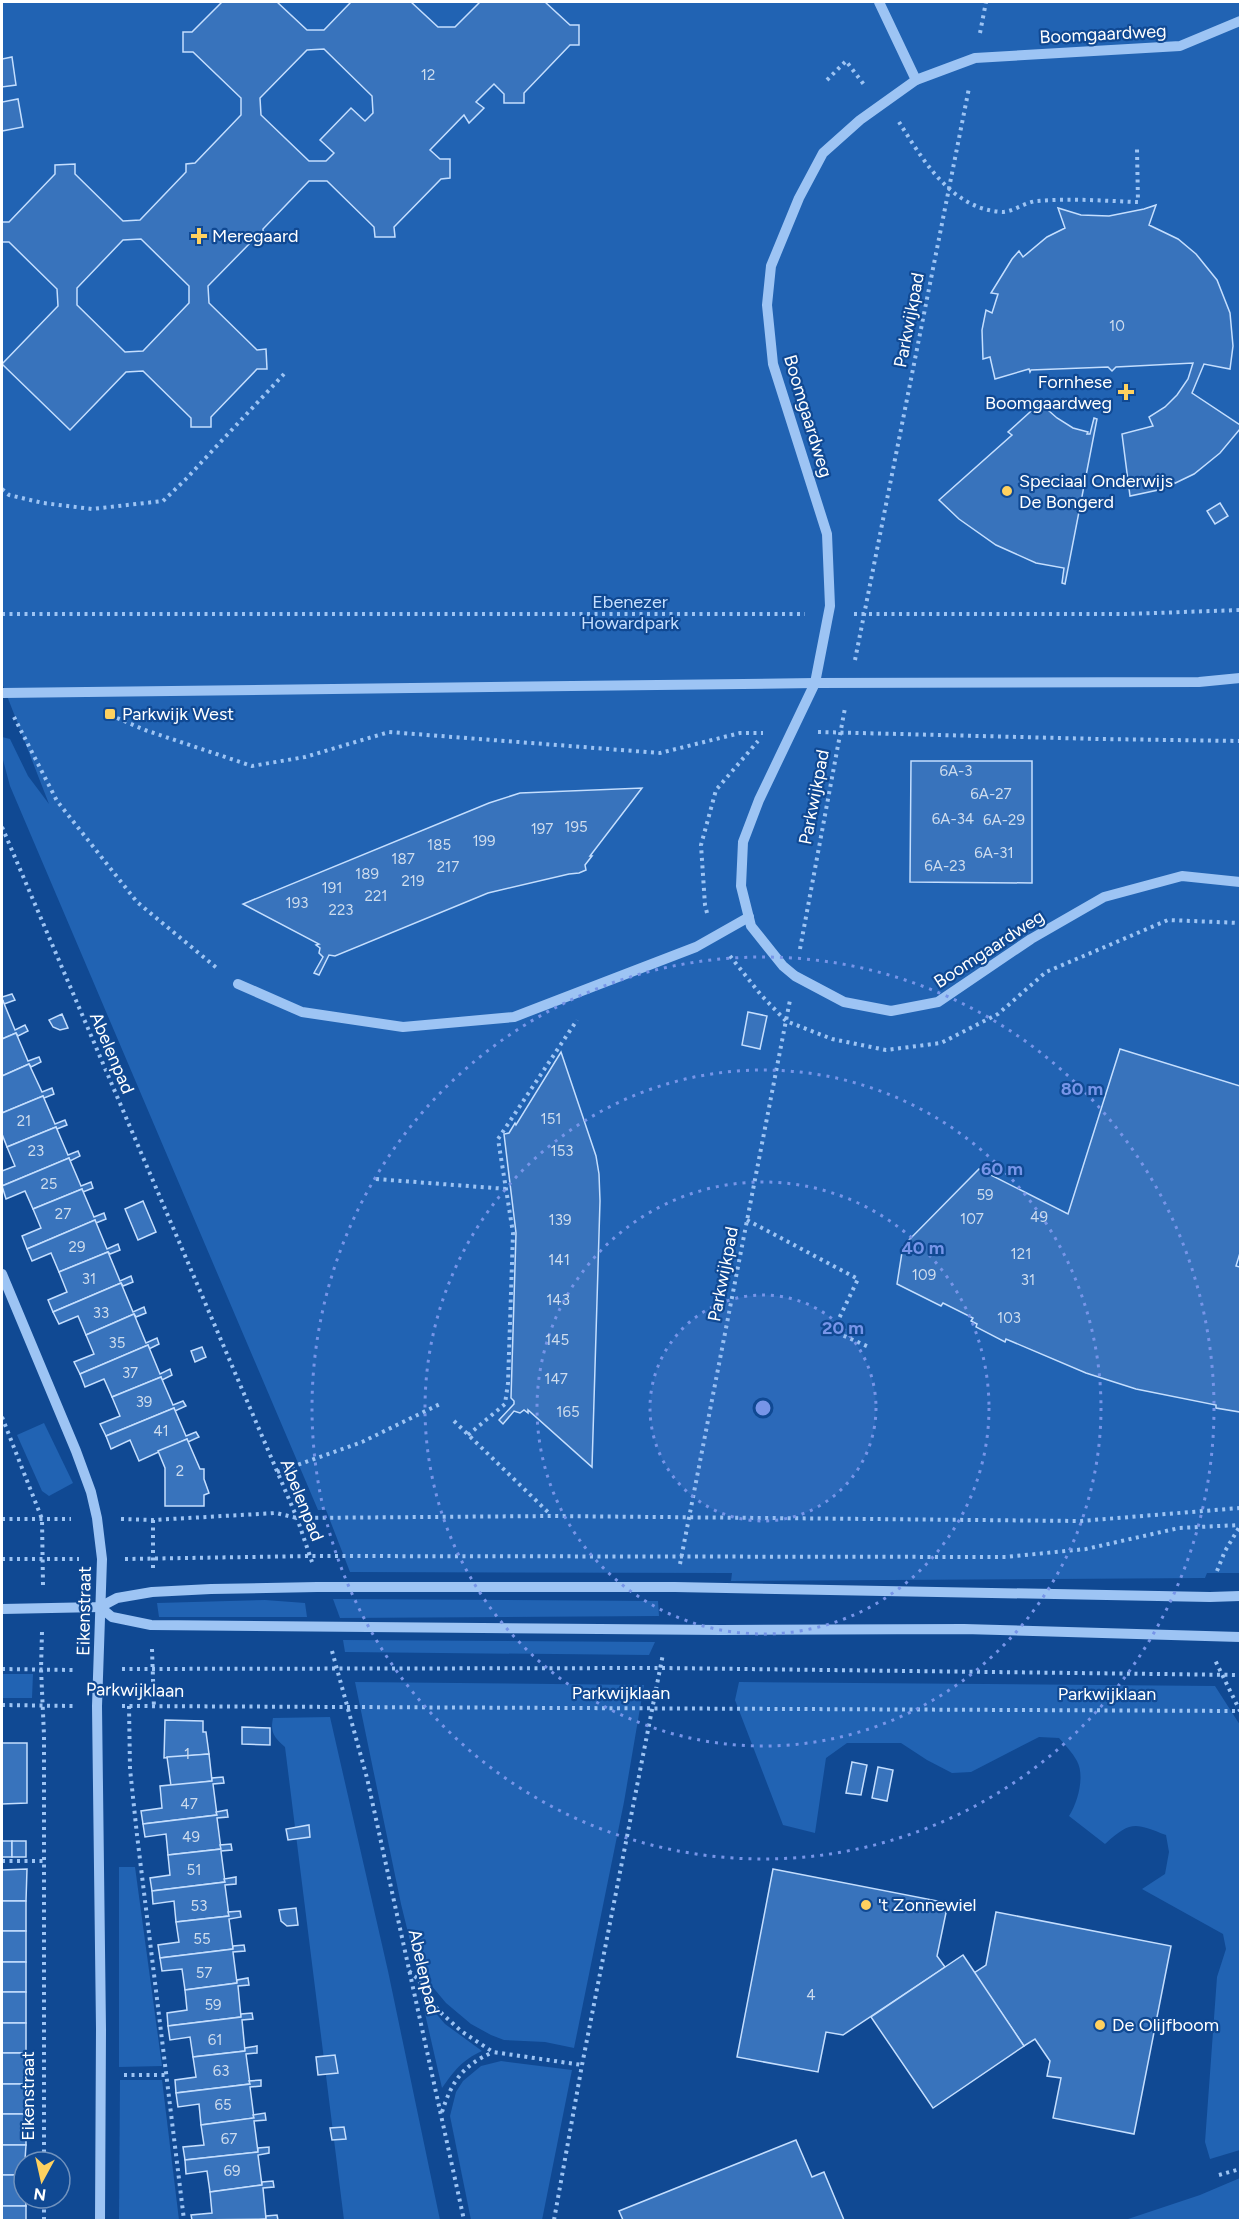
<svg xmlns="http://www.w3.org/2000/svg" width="1242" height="2222" viewBox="0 0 1242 2222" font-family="Figtree,sans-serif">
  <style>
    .green { fill: #2163b3 }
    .building { fill: #3873bc; stroke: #c4defe; stroke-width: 1.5; fill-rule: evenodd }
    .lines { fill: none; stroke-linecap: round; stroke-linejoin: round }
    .path { stroke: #9dc4f4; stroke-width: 4; stroke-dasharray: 3 4.5; stroke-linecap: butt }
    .minor { stroke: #9dc4f4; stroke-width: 10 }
    .ring { fill: none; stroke: #7795e8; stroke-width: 3; stroke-dasharray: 3 6 }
    .poi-dot { fill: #ffd15f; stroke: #104993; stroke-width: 2 }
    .labels { text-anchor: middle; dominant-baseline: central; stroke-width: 4.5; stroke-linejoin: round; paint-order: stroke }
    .number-label { font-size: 15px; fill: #cddcee }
    .street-label { font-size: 18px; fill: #fff; stroke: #104993 }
    .poi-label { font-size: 18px; fill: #fff; stroke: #104993; text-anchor: start }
    .park-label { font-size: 18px; fill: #c4defe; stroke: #104993 }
    .centre { fill: #7795e8; stroke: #104993; stroke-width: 3 }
    .ring-label { font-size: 18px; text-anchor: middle; font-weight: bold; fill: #7795e8; stroke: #104993; stroke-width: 4.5; stroke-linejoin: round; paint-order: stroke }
  </style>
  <rect width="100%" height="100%" fill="#104993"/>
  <g class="green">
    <path d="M2 2H1240V1573H1207L1205 1578 731 1581 732 1573 350 1572 326 1510H318L10 786 2 756V737L10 739 28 776 49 804 2 683Z"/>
    <path d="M44 1423 73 1483 49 1496 42 1491 17 1435Z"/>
    <path d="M333 1599 658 1601 659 1616 340 1618Z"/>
    <path d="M265 1600 305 1603 307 1617H159L157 1603Z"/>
    <path d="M343 1640 655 1642 649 1655 345 1652Z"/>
    <path d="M2 1674H33L32 1698H2Z"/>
    <path d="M355 1682 644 1685 624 1802 574 2048 545 2042 504 2040 491 2035 471 2024 446 2003 426 1979 415 1961 401 1904Z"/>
    <path d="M739 1682 1215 1686 1240 1725V2150L1210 2159 1205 2142 1217 1977 1226 1949 1223 1934 1142 1889 1165 1874 1169 1852 1166 1835C1135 1823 1131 1820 1105 1844L1069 1816C1078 1802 1085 1776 1077 1761 1072 1752 1065 1745 1059 1738L1039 1737 971 1772 952 1773 927 1760 901 1743H847L826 1758 815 1833 783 1825 735 1700Z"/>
    <path d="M330 1717 388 1971 440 2220H344L285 1747C274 1737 270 1733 273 1718Z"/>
    <path d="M119 1867H135L162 2066 119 2067Z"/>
    <path d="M421 1996 445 2024 482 2051C462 2060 454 2071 442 2088Z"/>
    <path d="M501 2061 572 2070 542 2220H471L450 2116 456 2092 463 2081 481 2066Z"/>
    <path d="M120 2080H162L179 2220H119Z"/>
    <path d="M1240 2178V2220H1125L1200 2195Z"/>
  </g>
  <g class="building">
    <path d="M222 2H277L307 30H324L351 2H411L438 27H455L480 2H545L570 25H579V45H570L524 93V103H504V94L494 84 476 102 484 108 469 123 464 115 430 150 440 159H450V178L441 179 394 227 395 237H375L374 227 327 181H309L263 229V238H255L208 286 209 303 257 350 266 349 267 369H257L211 417V427H191V418L143 371 126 372 70 430 2 364 58 306 57 289 9 242H2V222H9L55 174V165L75 164V174L123 221 140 220 186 172V164L195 163 241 115V98L193 52H183V32H192ZM324 49 372 96 373 113 365 121 351 108 320 140 334 153 326 161H309L261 115 260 98 307 50ZM141 239 189 286V303L143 351 125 352 77 305V288L123 240Z"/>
    <path d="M12 57 16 85 2 87V59Z"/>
    <path d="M18 99 23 127 2 131V102Z"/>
    <path d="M1156 205 1149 225 1178 239 1196 254 1217 280 1230 313 1233 346 1230 369 1204 364 1192 393 1240 425V429L1220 453 1194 474 1163 489 1130 496 1122 434 1153 426 1149 417 1165 407 1177 395 1188 379 1193 363 1116 367 1112 371 1108 367 1031 370 1030 372 1029 369 995 379 990 357 983 359 982 330 986 310 992 313 998 294 991 293 1012 259 1019 251 1023 257 1047 237 1065 228 1058 208 1081 215 1109 216 1144 209Z"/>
    <path d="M1040 403 1057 418 1073 428 1088 432 1087 434H1090L1094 418 1097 419 1065 584 1062 583 1064 568 1036 563 996 545 959 519 939 500 1012 435 1008 432Z"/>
    <path d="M1220 503 1228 516 1215 524 1207 511Z"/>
    <path d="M911 761H1032V883L910 882Z"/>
    <path d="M642 788 590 856H592L585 865 586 870 579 873 569 874 488 893 335 956 329 955 319 975 314 973 323 957 319 953 320 948 316 945 319 944 243 904 489 803 520 793Z"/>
    <path d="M12 994 15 1000 4 1004 3 1001 2 1002V997Z"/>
    <path d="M3 1001 15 1030 25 1025 28 1031 18 1036 16 1033 2 1039V1002Z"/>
    <path d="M748 1012 767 1016 760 1049 742 1045Z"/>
    <path d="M62 1014 68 1028 60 1030 53 1027 49 1020Z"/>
    <path d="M16 1033 28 1061 39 1057 41 1062 31 1067 29 1064 2 1076V1039Z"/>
    <path d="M1120 1049 1240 1086V1253L1236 1266 1240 1267V1412L1216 1408V1405L1136 1389 1086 1373 1006 1339 1005 1342 976 1327 977 1324 971 1321 973 1318 943 1303 941 1306 897 1284 903 1246 979 1169 1068 1214Z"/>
    <path d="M561 1052 596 1156 599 1174 600 1201 592 1467 528 1410V1413L524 1410 520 1413 514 1411 503 1424 499 1420 514 1404V1401L511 1398 516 1233 504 1134 509 1133 515 1123 516 1125Z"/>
    <path d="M29 1064 42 1092 52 1088 54 1094 44 1098 43 1096 2 1113V1076Z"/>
    <path d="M43 1096 55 1124 65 1120 67 1125 57 1129 56 1127 7 1147 2 1134V1113Z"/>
    <path d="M56 1127 68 1155 78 1151 80 1156 70 1161 69 1158 2 1186V1171L15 1166 7 1147Z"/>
    <path d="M69 1158 81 1186 91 1182 93 1188 83 1192 82 1189 33 1209 25 1191 6 1199 2 1186Z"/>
    <path d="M82 1189 94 1217 104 1213 106 1219 96 1223 95 1220 27 1249 22 1236 41 1228 33 1209Z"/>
    <path d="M143 1201 156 1232 138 1240 125 1209Z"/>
    <path d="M95 1220 107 1249 118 1244 120 1250 110 1254 108 1252 59 1272 51 1253 32 1261 27 1249Z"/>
    <path d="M108 1252 120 1281 131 1276 133 1282 123 1286 121 1283 53 1312 48 1300 67 1292 59 1272Z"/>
    <path d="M121 1283 133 1312 144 1307 146 1313 136 1317 134 1314 86 1335 78 1316 59 1324 53 1312Z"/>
    <path d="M134 1314 146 1343 157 1338 159 1344 149 1349 148 1345 80 1374 74 1362 94 1354 86 1335Z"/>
    <path d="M148 1345 160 1374 170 1369 172 1375 162 1380 161 1377 112 1397 104 1379 85 1387 80 1374Z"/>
    <path d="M202 1347 206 1357 195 1362 191 1351Z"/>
    <path d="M161 1377 173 1405 183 1401 186 1406 175 1411 174 1408 106 1436 100 1424 120 1416 112 1397Z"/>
    <path d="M174 1408 186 1436 196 1432 199 1437 188 1442 187 1439 139 1461 130 1440 111 1449 106 1436Z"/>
    <path d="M187 1439 200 1469H204V1479L209 1493 204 1495V1506H165V1468L158 1451Z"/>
    <path d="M165 1720 203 1721V1732H206L209 1754 164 1758Z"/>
    <path d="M242 1727 270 1728V1745L242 1744Z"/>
    <path d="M2 1743H27V1803L2 1804Z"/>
    <path d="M209 1754 212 1781 171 1786 167 1757Z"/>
    <path d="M852 1762 867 1765 861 1795 846 1793Z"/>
    <path d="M878 1767 893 1770 887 1801 872 1798Z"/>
    <path d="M223 1777 224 1783 213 1784 217 1815 143 1824 141 1811 162 1808 160 1786 212 1781V1778Z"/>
    <path d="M227 1810 228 1817 217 1818 221 1849 168 1855 166 1834 145 1837 143 1824 217 1815 216 1812Z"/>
    <path d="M309 1825 310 1837 288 1840 286 1829Z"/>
    <rect x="2" y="1841" width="10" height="16"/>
    <rect x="12" y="1841" width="14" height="16"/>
    <path d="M231 1844 232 1850 221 1851 225 1882 152 1891 150 1878 170 1875 168 1855 221 1849 220 1845Z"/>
    <path d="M27 1869 26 1901H2V1870Z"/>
    <path d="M773 1869 948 1903 937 1956 945 1967 843 2035 826 2032 818 2072 737 2057Z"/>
    <path d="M236 1877V1884L225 1885 229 1916 176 1922 174 1901 153 1904 152 1891 225 1882 224 1879Z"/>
    <rect x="2" y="1901" width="24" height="30"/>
    <path d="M296 1908 298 1925 287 1926 281 1921 279 1910Z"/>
    <path d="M240 1911 241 1917 229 1919 233 1949 160 1958 158 1945 179 1942 176 1922 229 1916 228 1912Z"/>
    <path d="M996 1912 1171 1946 1134 2134 1053 2118 1061 2078 1047 2076 1050 2061 1035 2039 1024 2046 974 1973 986 1965Z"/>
    <rect x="2" y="1931" width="24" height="31"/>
    <path d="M244 1945 245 1951 233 1952 237 1983 185 1990 182 1969 162 1971 160 1958 233 1949V1946Z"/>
    <path d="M963 1955 1024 2046 933 2108 871 2017Z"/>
    <rect x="2" y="1962" width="24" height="30"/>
    <path d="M248 1978 249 1985 238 1986 241 2017 168 2026 167 2013 187 2010 185 1990 237 1983V1980Z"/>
    <rect x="2" y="1992" width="24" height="31"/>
    <path d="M252 2013 253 2019 242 2020 245 2051 193 2057 190 2037 170 2040 168 2026 241 2017V2014Z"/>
    <rect x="2" y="2023" width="24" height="30"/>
    <path d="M257 2046V2053L246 2054 250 2084 176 2093 175 2080 196 2077 193 2057 245 2051V2048Z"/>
    <rect x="2" y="2053" width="24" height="31"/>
    <path d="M335 2055 338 2073 318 2075 316 2057Z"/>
    <path d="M261 2080V2086L250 2087 254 2118 201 2125 199 2104 178 2107 176 2093 250 2084 249 2081Z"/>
    <rect x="2" y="2084" width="24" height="30"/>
    <path d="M265 2113 266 2120 254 2121 258 2152 185 2160 183 2147 204 2145 201 2125 254 2118 253 2115Z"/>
    <rect x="2" y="2114" width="24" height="31"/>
    <path d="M344 2127 346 2139 332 2140 330 2128Z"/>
    <path d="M796 2140 812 2177 824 2172 844 2220H623L619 2211Z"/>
    <path d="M2 2145H26L24 2175H2Z"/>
    <path d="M269 2147V2153L258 2155 262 2185 210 2192 207 2171 186 2174 185 2160 258 2152V2148Z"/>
    <path d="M2 2175H24L26 2206H2Z"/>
    <path d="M273 2181 274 2187 263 2188 266 2219 192 2220 191 2215 212 2213 210 2192 262 2185V2182Z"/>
    <rect x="2" y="2206" width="24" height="14"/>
    <path d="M277 2215 278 2220H256L266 2219V2216Z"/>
  </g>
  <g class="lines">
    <g class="path">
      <path d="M980 33 986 2"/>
      <path d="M827 80 846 61 865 86"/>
      <path d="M899 122C923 160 951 209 1002 212 1013 212 1025 202 1037 201 1070 198 1105 201 1138 202L1137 149"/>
      <path d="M2 489 9 495 43 503 92 509 163 501 185 480 284 374"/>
      <path d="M2 614H805"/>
      <path d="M854 614H1126L1240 610"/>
      <path d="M855 660 969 88"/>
      <path d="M14 717 57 801 137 902 218 969"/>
      <path d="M117 718 145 730 252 766 305 757 389 732 660 753 740 733H763"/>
      <path d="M818 732 1100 739 1240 741"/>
      <path d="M2 827 297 1518 312 1562"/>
      <path d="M707 913 705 905 701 845 716 790 758 741"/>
      <path d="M800 949 845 708"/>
      <path d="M730 956 761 995 786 1021 832 1039 886 1050 941 1043 998 1014 1046 972 1168 920 1240 923"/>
      <path d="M376 1179 507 1189"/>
      <path d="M747 1220 858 1279 833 1331 869 1347"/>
      <path d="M2 1417 42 1519 43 1585"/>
      <path d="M454 1421 551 1515"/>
      <path d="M468 1435 505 1404 508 1383 513 1233 498 1139 577 1020"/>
      <path d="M277 1472 362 1442 442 1403"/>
      <path d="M2 1519H71"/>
      <path d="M121 1519 153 1520 276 1513 297 1518 552 1516 1081 1521 1240 1508"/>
      <path d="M153 1520V1569"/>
      <path d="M2 1559H79"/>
      <path d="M125 1559 310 1556 1006 1557 1086 1549 1179 1528 1240 1525"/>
      <path d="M680 1564 790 1000"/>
      <path d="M1217 1571 1225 1551 1240 1526"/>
      <path d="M42 1632 41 1669 44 1735V2162"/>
      <path d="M152 1649 154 1708"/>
      <path d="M332 1651 367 1778 464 2220"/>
      <path d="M2 1669 73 1670"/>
      <path d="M122 1669 661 1668 1240 1675"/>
      <path d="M2 1705 73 1706"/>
      <path d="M122 1706 1240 1711 1215 1660"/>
      <path d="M129 1706 130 1769 137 1835 184 2220"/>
      <path d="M2 1861H45"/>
      <path d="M409 1971 417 1978 438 2010 461 2031 493 2052 582 2065"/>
      <path d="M124 2075H168"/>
      <path d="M442 2112C452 2081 462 2066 493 2052"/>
      <path d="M1219 2175 1240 2169"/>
      <path d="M1078 2219V2220"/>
      <path d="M44 2220V2198"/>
      <path d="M554 2220 582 2065 663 1654"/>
    </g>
    <g class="minor">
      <path d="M879 2 916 80"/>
      <path d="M1240 21 1180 46 975 58 916 80 860 120 823 153 799 198 771 266 767 305 773 364 827 534 830 606 815 683 759 800 743 842 741 886 751 926 783 966 795 976 844 1002 891 1011 938 1002 1031 939 1104 897 1182 876 1240 882"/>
      <path d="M2 693 815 683 1199 682 1240 678"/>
      <path d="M238 984 302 1012 403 1027 514 1017 696 947 749 917"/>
      <path d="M2 1274 76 1451 91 1492 97 1518 102 1559 97 1706 101 2029 100 2220"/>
      <path d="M100 1607 112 1617 151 1625 721 1630 964 1629 1240 1637"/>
      <path d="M2 1609 100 1607 117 1598 152 1592 211 1589 317 1587H675L1210 1597 1240 1596"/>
    </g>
  </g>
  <circle cx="763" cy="1408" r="113" fill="#7795e8" fill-opacity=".12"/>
  <g class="ring">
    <circle cx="763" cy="1408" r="113"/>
    <circle cx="763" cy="1408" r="226"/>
    <circle cx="763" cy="1408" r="338"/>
    <circle cx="763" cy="1408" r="451"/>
  </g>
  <g class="poi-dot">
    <path d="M196 227h6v6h6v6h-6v6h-6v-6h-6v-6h6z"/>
    <path d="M1123 383h6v6h6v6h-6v6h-6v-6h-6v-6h6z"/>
    <circle cx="1007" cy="491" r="6"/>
    <rect x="104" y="708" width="12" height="12" rx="3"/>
    <circle cx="866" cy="1905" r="6"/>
    <circle cx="1100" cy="2025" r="6"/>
  </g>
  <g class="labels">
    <g class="number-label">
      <text x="428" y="75">12</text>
      <text x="1117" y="326">10</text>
      <text x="956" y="771">6A-3</text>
      <text x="991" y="794">6A-27</text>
      <text x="953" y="819">6A-34</text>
      <text x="1004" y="820">6A-29</text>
      <text x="576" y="827">195</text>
      <text x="542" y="829">197</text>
      <text x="484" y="841">199</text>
      <text x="439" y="845">185</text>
      <text x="994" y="853">6A-31</text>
      <text x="403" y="859">187</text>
      <text x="945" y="866">6A-23</text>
      <text x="448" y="867">217</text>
      <text x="367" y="874">189</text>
      <text x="413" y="881">219</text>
      <text x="332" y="888">191</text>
      <text x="376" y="896">221</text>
      <text x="297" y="903">193</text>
      <text x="341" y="910">223</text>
      <text x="551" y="1119">151</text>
      <text x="24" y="1121">21</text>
      <text x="36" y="1151">23</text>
      <text x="562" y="1151">153</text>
      <text x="49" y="1184">25</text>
      <text x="985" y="1195">59</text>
      <text x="63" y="1214">27</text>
      <text x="1039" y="1217">49</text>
      <text x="972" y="1219">107</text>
      <text x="560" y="1220">139</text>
      <text x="77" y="1247">29</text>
      <text x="1021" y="1254">121</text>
      <text x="559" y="1260">141</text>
      <text x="924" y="1275">109</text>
      <text x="89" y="1279">31</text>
      <text x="1028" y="1280">31</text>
      <text x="558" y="1300">143</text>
      <text x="101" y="1313">33</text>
      <text x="1009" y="1318">103</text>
      <text x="557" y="1340">145</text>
      <text x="117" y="1343">35</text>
      <text x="130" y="1373">37</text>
      <text x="556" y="1379">147</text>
      <text x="144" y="1402">39</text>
      <text x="568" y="1412">165</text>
      <text x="161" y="1431">41</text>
      <text x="180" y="1471">2</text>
      <text x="187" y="1754">1</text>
      <text x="189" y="1804">47</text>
      <text x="191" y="1837">49</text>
      <text x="194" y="1870">51</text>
      <text x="199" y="1906">53</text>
      <text x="202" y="1939">55</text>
      <text x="204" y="1973">57</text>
      <text x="811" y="1995">4</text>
      <text x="213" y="2005">59</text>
      <text x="215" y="2040">61</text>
      <text x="221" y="2071">63</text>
      <text x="223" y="2105">65</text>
      <text x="229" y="2139">67</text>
      <text x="232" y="2171">69</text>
    </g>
    <g class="street-label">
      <text transform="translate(1103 34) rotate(-3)">Boomgaardweg</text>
      <text transform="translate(909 320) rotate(-79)">Parkwijkpad</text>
      <text transform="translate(808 416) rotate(73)">Boomgaardweg</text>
      <text transform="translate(814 797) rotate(-79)">Parkwijkpad</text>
      <text transform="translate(989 949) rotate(-33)">Boomgaardweg</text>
      <text transform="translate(112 1053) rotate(67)">Abelenpad</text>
      <text transform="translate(723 1274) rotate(-79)">Parkwijkpad</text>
      <text transform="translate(302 1500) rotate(68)">Abelenpad</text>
      <text transform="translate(84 1611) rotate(-89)">Eikenstraat</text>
      <text transform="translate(135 1690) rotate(1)">Parkwijklaan</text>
      <text x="621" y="1693">Parkwijklaan</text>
      <text x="1107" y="1694">Parkwijklaan</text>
      <text transform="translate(424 1972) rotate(77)">Abelenpad</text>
      <text transform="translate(28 2096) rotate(-90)">Eikenstraat</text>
    </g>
    <g class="poi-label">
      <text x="212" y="236">Meregaard</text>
      <text x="1112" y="382" text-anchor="end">Fornhese<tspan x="1112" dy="21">Boomgaardweg</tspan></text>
      <text x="1019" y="481">Speciaal Onderwijs<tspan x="1019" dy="21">De Bongerd</tspan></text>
      <text x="122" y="714">Parkwijk West</text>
      <text x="878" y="1905">'t Zonnewiel</text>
      <text x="1112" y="2025">De Olijfboom</text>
    </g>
    <g class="park-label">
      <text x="630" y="602">Ebenezer<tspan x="630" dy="21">Howardpark</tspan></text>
    </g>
  </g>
  <circle cx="763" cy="1408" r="9" class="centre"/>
  <g class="ring-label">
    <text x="1082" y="1095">80 m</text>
    <text x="1002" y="1175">60 m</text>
    <text x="923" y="1254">40 m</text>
    <text x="843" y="1334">20 m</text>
  </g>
  <rect width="1242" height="2222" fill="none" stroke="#ffffff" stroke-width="6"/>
  <g transform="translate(42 2180) rotate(188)"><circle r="28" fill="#104993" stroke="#7092be" stroke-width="1.5"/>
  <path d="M0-4.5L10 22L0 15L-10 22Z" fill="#ffd15f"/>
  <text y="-9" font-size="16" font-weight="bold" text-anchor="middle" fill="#ffffff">N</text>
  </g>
</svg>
